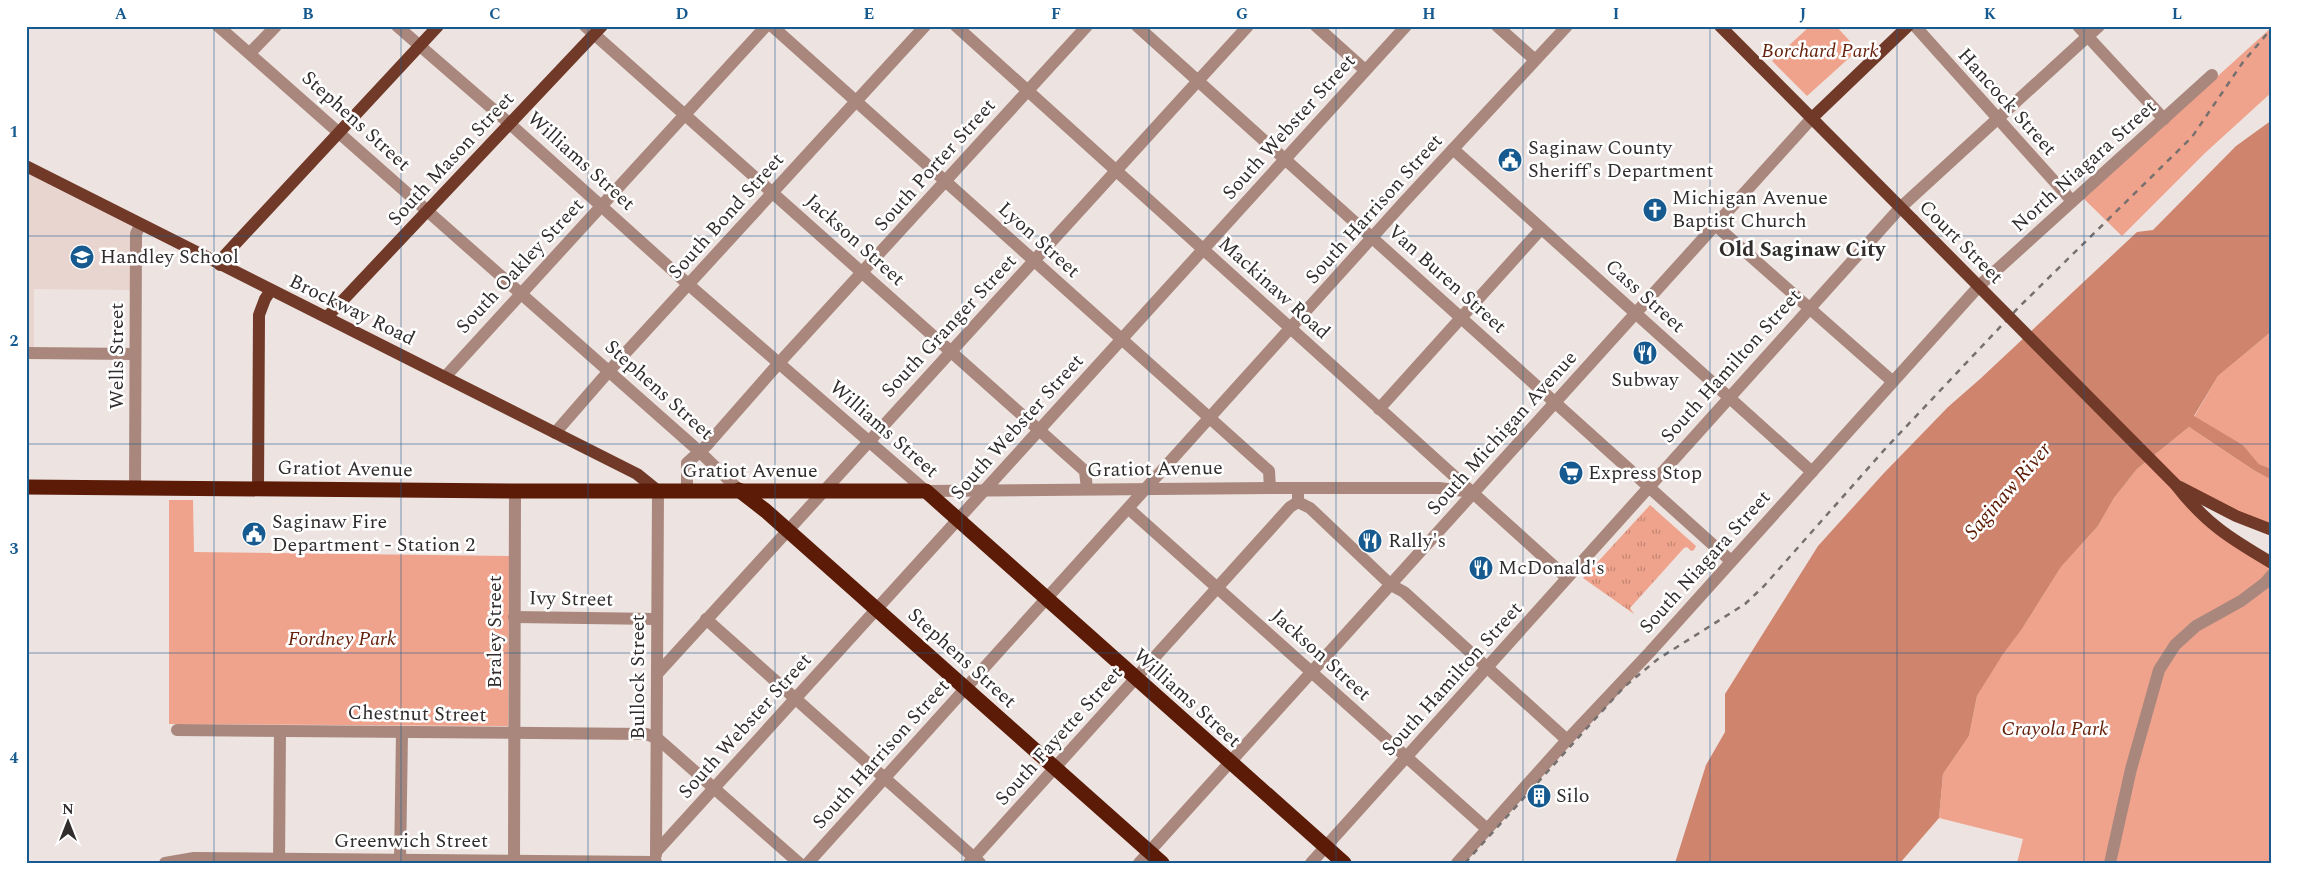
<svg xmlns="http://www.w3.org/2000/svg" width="2298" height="889" viewBox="0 0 2298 889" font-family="Spectral,serif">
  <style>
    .built { fill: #e8d5cf }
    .grass { fill: url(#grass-tufts) }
    .green { fill: #f0a38c }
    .water { fill: #cf846e }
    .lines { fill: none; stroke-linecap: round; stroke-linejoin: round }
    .minor { stroke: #a9877d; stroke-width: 12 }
    .major { stroke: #713928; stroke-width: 12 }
    .highway { stroke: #5b1b06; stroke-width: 15 }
    .rail { stroke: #76706e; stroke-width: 2.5; stroke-dasharray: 6 6; stroke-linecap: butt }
    .major-bridge { stroke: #713928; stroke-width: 12 }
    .grid { fill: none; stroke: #165a8f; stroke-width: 1; stroke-opacity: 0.55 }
    .labels { text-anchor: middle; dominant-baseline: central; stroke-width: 5; stroke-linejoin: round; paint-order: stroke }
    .park-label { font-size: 20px; font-style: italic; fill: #66220c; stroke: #fff }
    .street-label { font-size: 20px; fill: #312d2c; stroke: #fff }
    .poi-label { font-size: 20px; fill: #312d2c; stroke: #fff; text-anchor: start }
    .neighbourhood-label { font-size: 21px; font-weight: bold; fill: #312d2c; stroke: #fff }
    .water-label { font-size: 21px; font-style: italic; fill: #5b1802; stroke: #fff }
    .neatline { fill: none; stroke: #165a8f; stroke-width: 2 }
    .grid-label { font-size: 16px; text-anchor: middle; font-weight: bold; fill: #165a8f }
  </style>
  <defs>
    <pattern id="grass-tufts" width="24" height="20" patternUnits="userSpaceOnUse" patternTransform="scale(1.25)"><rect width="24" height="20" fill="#f0a38c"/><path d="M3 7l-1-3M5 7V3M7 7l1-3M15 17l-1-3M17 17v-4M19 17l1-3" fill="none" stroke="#c38573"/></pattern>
  </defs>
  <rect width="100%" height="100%" fill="#ede3e0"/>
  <path class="built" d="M26 166 140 225 136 290 34 289V353H26Z"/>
  <path class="grass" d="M1650 505 1696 546 1694 550 1691 551 1687 547 1684 548 1630 608 1634 614 1583 578Z"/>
  <g class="green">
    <path d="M1810 26H1836L1858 50 1807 96 1772 61Z"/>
    <path d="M2272 27V92L2205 153 2122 236 2083 198Z"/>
    <path d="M2272 331V469L2259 464 2243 445 2194 417 2218 376Z"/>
    <path d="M2189 427 2255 471 2272 480V530L2177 486 2193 508 2272 563V863H2017L2023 839 1939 818 1943 774 1969 736 1977 696 2003 653 2022 629 2061 567 2098 526 2114 498 2137 469Z"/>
    <path d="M169 500H193L194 552 509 556 508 726 169 724Z"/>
  </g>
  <path class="water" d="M2272 120V331L2218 376 2194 416 2243 445 2259 464 2272 469V480L2255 471 2189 427 2137 469 2114 498 2098 526 2061 567 2022 629 2003 654 1977 696 1969 736 1943 774 1939 818 1900 863H1675L1706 765 1725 732V694L1818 546 1884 473 1948 407 1980 379 2137 232 2153 230 2236 146Z"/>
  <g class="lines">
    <g class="minor">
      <path d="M218 26 700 452 739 490"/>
      <path d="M397 26 510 124 689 285 926 491 1270 488H1439L1473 492"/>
      <path d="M585 26 1085 471 1087 489"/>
      <path d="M772 26 1269 471 1270 488"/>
      <path d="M956 26 1567 578"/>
      <path d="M1137 26 1731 561"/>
      <path d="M1316 26 1365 70"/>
      <path d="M1497 26 1534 59"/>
      <path d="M1915 26 2072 201"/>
      <path d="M2078 26 2164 119"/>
      <path d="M250 53 276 26"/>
      <path d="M1453 149 1812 472"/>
      <path d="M1714 224 1892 381"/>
      <path d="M26 353 135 354"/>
      <path d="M445 377 766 26"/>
      <path d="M1379 409 1541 229"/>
      <path d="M555 433 609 371 925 26"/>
      <path d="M135 487 136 234 140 225"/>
      <path d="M687 491V463L707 445 779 363 1087 26"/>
      <path d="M1298 494V502L1310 508 1391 585 1404 592 1567 740"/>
      <path d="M1129 509 1487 829"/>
      <path d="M514 617 657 619"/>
      <path d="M706 619 980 863"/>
      <path d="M658 673 1248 26"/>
      <path d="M177 730 646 734 657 738 799 863"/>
      <path d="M656 852 1406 26"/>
      <path d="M656 855 658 491"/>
      <path d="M165 863 194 858 656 862"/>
      <path d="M279 863 280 731"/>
      <path d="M400 863 402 732"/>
      <path d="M514 863 515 491"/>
      <path d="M808 863 1404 202 1567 26"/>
      <path d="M969 863 1290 507 1298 502"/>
      <path d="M1139 863 1812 118"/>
      <path d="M1311 863 1900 208 2099 26"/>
      <path d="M1457 863 1567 740 1650 652 1980 285 2212 75"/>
      <path d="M2110 863 2131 769 2159 670 2175 645 2196 626 2241 601 2265 583 2272 575"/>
    </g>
    <g class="major">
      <path d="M1720 26 1913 220"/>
      <path d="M1812 118 1908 26"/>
      <path d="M26 166 637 474 658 491"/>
      <path d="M220 265 225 255 438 26"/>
      <path d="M327 317 602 26"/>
      <path d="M2176 485C2205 523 2231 539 2272 563"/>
      <path d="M2180 487 2236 516 2272 530"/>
      <path d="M258 488 259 315 265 299 271 290"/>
    </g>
    <g class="highway">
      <path d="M26 487 515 491H926L1344 863"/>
      <path d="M739 490 766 511 1162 863"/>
    </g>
    <path class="rail" d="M1465 863 1624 687 1658 659 1745 604 1764 586 1885 449 2019 307 2192 137 2243 62 2272 28"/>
    <path class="major-bridge" d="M1913 220 2176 485"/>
  </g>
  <path class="grid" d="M214 26V863M401 26V863M588 26V863M775 26V863M962 26V863M1149 26V863M1336 26V863M1523 26V863M1710 26V863M1897 26V863M2084 26V863M26 236H2272M26 444H2272M26 653H2272"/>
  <defs>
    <symbol id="civic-disc" viewBox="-11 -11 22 22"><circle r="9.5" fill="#165a8f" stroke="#fff"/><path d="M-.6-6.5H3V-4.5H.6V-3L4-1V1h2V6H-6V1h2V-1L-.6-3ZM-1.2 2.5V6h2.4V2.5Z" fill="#fff"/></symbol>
    <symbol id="church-disc" viewBox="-11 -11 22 22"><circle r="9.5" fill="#165a8f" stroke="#fff"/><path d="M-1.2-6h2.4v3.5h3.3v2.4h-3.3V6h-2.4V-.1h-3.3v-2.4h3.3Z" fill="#fff"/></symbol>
    <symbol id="school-disc" viewBox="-11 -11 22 22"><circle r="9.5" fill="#165a8f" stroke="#fff"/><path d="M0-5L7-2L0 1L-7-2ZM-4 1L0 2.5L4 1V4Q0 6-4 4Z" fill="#fff"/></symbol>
    <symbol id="restaurant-disc" viewBox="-11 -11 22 22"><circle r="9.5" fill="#165a8f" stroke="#fff"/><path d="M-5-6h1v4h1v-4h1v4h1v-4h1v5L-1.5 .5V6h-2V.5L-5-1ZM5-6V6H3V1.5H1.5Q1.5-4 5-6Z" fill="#fff"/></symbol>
    <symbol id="supermarket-disc" viewBox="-11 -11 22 22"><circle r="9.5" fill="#165a8f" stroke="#fff"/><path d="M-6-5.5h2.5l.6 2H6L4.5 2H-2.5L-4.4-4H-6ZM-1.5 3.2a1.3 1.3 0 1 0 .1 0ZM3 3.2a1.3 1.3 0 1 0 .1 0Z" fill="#fff"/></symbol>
    <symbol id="building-disc" viewBox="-11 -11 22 22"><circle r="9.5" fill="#165a8f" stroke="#fff"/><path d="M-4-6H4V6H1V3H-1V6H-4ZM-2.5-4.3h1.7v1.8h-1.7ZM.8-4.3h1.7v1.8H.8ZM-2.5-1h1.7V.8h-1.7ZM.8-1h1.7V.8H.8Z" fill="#fff"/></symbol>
  </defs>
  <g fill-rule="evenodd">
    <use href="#civic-disc" x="1496" y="146" width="28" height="28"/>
    <use href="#church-disc" x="1641" y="196" width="28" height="28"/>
    <use href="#school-disc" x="68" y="243" width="28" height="28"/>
    <use href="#restaurant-disc" x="1631" y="339" width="28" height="28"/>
    <use href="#supermarket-disc" x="1557" y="459" width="28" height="28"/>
    <use href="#civic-disc" x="240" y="520" width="28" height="28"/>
    <use href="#restaurant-disc" x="1356" y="527" width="28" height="28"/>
    <use href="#restaurant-disc" x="1467" y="554" width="28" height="28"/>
    <use href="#building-disc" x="1525" y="782" width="28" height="28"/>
  </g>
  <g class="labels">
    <g class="park-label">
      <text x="1820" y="51">Borchard Park</text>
      <text x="342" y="639">Fordney Park</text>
      <text x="2055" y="729">Crayola Park</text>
    </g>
    <g class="street-label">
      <text transform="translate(2007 102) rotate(48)">Hancock Street</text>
      <text transform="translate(356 121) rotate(42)">Stephens Street</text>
      <text transform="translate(1289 127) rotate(-48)">South Webster Street</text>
      <text transform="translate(451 159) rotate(-47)">South Mason Street</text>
      <text transform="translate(581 161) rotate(42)">Williams Street</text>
      <text transform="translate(935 165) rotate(-48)">South Porter Street</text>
      <text transform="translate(2084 166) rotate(-42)">North Niagara Street</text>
      <text transform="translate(1374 209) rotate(-48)">South Harrison Street</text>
      <text transform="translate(726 216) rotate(-48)">South Bond Street</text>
      <text transform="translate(855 240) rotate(42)">Jackson Street</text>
      <text transform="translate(1039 240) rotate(42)">Lyon Street</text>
      <text transform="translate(1961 242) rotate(45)">Court Street</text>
      <text transform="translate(520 266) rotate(-47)">South Oakley Street</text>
      <text transform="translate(1447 279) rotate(42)">Van Buren Street</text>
      <text transform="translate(1274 288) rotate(42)">Mackinaw Road</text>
      <text transform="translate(1645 296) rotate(42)">Cass Street</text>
      <text transform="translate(352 310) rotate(26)">Brockway Road</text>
      <text transform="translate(949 326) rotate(-47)">South Granger Street</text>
      <text transform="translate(117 356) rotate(-90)">Wells Street</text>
      <text transform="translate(1731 366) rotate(-48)">South Hamilton Street</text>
      <text transform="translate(659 390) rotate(42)">Stephens Street</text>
      <text transform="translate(1017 427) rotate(-48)">South Webster Street</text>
      <text transform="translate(884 429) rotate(41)">Williams Street</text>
      <text transform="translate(1502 433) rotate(-48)">South Michigan Avenue</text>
      <text transform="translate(345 469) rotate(1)">Gratiot Avenue</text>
      <text transform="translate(1155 469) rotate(-1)">Gratiot Avenue</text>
      <text x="750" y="471">Gratiot Avenue</text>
      <text transform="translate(1705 562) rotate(-48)">South Niagara Street</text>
      <text transform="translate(571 599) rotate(1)">Ivy Street</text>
      <text transform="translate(495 632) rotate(-90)">Braley Street</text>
      <text transform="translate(1321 655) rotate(42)">Jackson Street</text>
      <text transform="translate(962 658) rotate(42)">Stephens Street</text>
      <text transform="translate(638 677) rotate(-90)">Bullock Street</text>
      <text transform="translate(1452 679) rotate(-48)">South Hamilton Street</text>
      <text transform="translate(1187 698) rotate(42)">Williams Street</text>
      <text transform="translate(417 714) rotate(1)">Chestnut Street</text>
      <text transform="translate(745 726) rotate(-48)">South Webster Street</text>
      <text transform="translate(1059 736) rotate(-48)">South Fayette Street</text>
      <text transform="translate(881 754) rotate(-48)">South Harrison Street</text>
      <text x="411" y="841">Greenwich Street</text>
    </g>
    <g class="poi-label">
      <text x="1528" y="148">Saginaw County<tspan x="1528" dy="23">Sheriff's Department</tspan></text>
      <text x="1672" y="198">Michigan Avenue<tspan x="1672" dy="23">Baptist Church</tspan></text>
      <text x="100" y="257">Handley School</text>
      <text x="1645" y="380" text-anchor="middle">Subway</text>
      <text x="1588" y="473">Express Stop</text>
      <text x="272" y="522">Saginaw Fire<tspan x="272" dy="23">Department - Station 2</tspan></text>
      <text x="1388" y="541">Rally's</text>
      <text x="1498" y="568">McDonald's</text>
      <text x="1556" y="796">Silo</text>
    </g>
    <g class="neighbourhood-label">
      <text x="1802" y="250">Old Saginaw City</text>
    </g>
    <g class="water-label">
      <text transform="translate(2008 491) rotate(-49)">Saginaw River</text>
    </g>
  </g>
  <rect width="2298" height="889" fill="none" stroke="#ffffff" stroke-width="55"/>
  <g transform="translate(68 822)" stroke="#ffffff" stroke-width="4" paint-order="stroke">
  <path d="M0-4L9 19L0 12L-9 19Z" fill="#312d2c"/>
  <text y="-8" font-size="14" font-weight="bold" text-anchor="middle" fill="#312d2c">N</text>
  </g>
  <rect x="28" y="28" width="2242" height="834" class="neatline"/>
  <g class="grid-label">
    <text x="121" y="19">A</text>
    <text x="308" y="19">B</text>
    <text x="495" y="19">C</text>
    <text x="682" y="19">D</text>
    <text x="869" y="19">E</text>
    <text x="1056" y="19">F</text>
    <text x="1242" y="19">G</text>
    <text x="1429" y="19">H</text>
    <text x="1616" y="19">I</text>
    <text x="1803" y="19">J</text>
    <text x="1990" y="19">K</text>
    <text x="2177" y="19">L</text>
    <text x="14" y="137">1</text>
    <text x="14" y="346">2</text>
    <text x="14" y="554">3</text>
    <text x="14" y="763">4</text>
  </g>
</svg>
